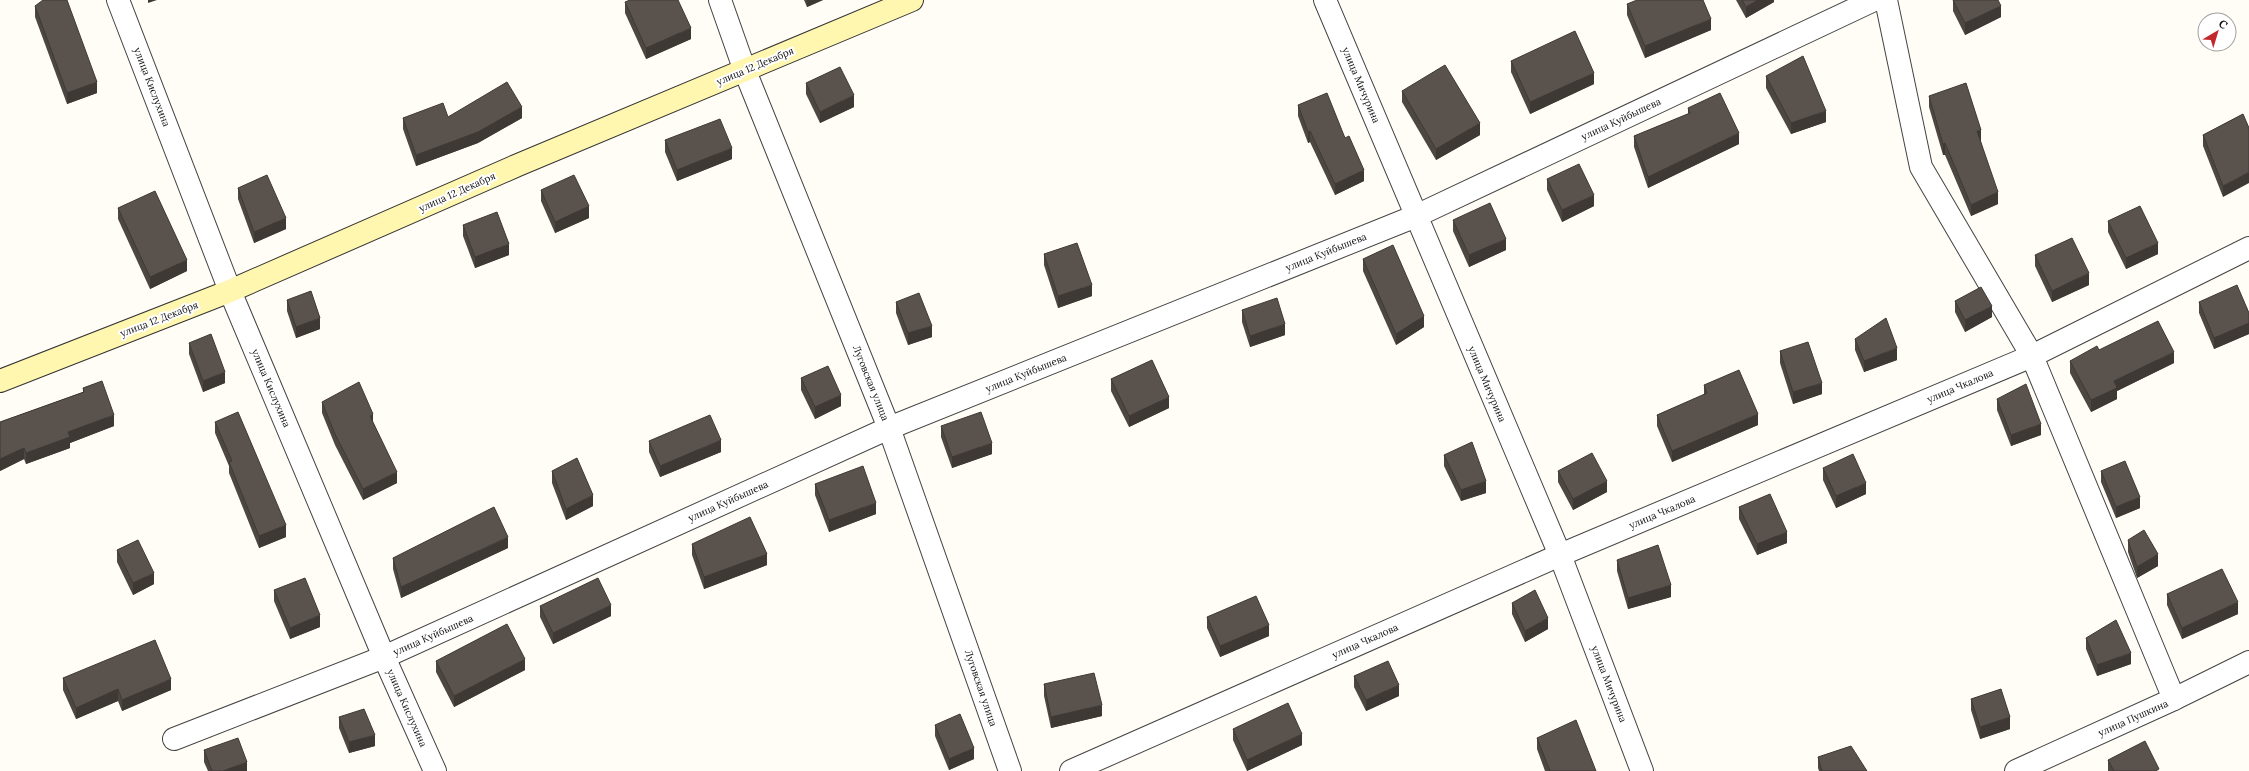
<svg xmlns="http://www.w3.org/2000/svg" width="2249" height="771" viewBox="0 0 2249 771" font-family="Lora,serif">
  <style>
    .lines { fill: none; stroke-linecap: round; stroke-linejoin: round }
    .street-casing { stroke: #444; stroke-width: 24 }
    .secondary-casing { stroke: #333; stroke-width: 24 }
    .street { stroke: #fff; stroke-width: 22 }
    .secondary { stroke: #fff6b0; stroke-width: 22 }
    .wall { fill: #4d4742 }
    .shaded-wall { fill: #3f3936 }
    .building { fill: #5a524d; stroke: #3f3936 }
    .labels { text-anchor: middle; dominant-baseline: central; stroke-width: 4; stroke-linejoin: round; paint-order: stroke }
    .street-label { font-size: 10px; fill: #111; stroke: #fff }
  </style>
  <rect width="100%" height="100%" fill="#fffdf5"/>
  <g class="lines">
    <defs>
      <g id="street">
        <path d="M118 0 230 291 384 657 435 771"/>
        <path d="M720 0 745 71 889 428 1010 771"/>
        <path d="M1325 0 1560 555 1642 771"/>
        <path d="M1886 0 1921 167 2032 356 2174 699"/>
        <path d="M174 739 384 657 889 428 1416 216 1874 0"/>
        <path d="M1071 771 1560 555 2032 356 2249 248"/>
        <path d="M2016 771 2174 699 2249 662"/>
      </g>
      <path id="secondary" d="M0 381 230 291 518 165 912 0"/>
    </defs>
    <use href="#street" class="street-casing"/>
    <use href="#secondary" class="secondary-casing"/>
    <use href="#street" class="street"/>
    <use href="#secondary" class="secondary"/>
  </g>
  <g class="wall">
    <path d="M804 0H823L807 7Z"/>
    <path d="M1736 0H1774V2L1746 18Z"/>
    <path d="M1953 0H1998L2001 17 1965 35 1953 11Z"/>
    <path d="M625 2 691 39 646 59 625 13Z"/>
    <path d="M1627 4 1711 30 1645 58 1627 15Z"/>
    <path d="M35 6 97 93 67 104 35 17Z"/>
    <path d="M1511 61 1594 84 1530 114 1511 72Z"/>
    <path d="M1766 76 1826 122 1791 134 1766 88Z"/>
    <path d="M806 83 854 107 820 123 806 94Z"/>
    <path d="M1402 91 1480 135 1436 160 1402 102Z"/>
    <path d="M1929 96 1981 141V142L1998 204 1971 216 1945 155H1943L1929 107Z"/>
    <path d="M1298 105 1345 138 1364 181 1335 195 1310 142 1308 143 1298 116Z"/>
    <path d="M1688 108 1739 144 1648 188 1634 147V136L1688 114Z"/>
    <path d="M2243 114 2223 197 2203 146V135Z"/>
    <path d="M448 117 522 118 478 143 416 166 403 129V118Z"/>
    <path d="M665 140 732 159 677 181 665 152Z"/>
    <path d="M1547 179 1594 206 1562 222 1547 190Z"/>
    <path d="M238 188 286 229 254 243 238 199Z"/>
    <path d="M541 190 589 218 555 233 541 201Z"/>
    <path d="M118 208 187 271 150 289 118 219Z"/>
    <path d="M1453 220 1506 250 1469 267 1453 231Z"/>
    <path d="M2108 221 2158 254 2126 269 2108 232Z"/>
    <path d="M463 225 509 255 475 268 463 236Z"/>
    <path d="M1044 254 1092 296 1058 308 1044 265Z"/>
    <path d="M2035 255 2089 285 2052 302 2035 266Z"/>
    <path d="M1363 259 1424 327 1396 345 1363 271Z"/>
    <path d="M287 300 320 329 296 338 287 311Z"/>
    <path d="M1955 301 1992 317 1965 332 1955 312Z"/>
    <path d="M896 302 932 337 908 345 896 313Z"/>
    <path d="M2199 302 2249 313V334L2214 349 2199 313Z"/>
    <path d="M1242 310 1285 335 1250 347 1242 322Z"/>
    <path d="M1855 339 1897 360 1864 372 1855 350Z"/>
    <path d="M189 343 225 383 203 392 189 354Z"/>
    <path d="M2099 350 2174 363 2117 391V399L2091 412 2070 373V361Z"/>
    <path d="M1780 351 1822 394 1793 404 1780 363Z"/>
    <path d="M801 378 841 406 815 419 801 390Z"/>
    <path d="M1111 379 1169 408 1129 427 1111 391Z"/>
    <path d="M1704 385 1758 425 1672 462 1657 426V415L1704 395Z"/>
    <path d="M83 388 114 426 70 443V448L26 464 24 459 0 471V422L83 392Z"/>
    <path d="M1997 399 2041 435 2011 446 1997 410Z"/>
    <path d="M322 402 373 422 397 483 363 500 335 445 322 413Z"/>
    <path d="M215 422 286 537 259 548 229 473V466L215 433Z"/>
    <path d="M941 426 992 454 952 468 941 437Z"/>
    <path d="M649 441 721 452 660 477 649 452Z"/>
    <path d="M1444 455 1486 493 1461 501 1444 466Z"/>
    <path d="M1823 468 1866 494 1836 508 1823 480Z"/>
    <path d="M552 471 593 506 566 520 552 483Z"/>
    <path d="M1558 471 1607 492 1573 510 1558 482Z"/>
    <path d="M2101 471 2140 508 2116 518 2101 482Z"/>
    <path d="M815 484 876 514 829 532 815 495Z"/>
    <path d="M1739 507 1787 543 1757 555 1739 519Z"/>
    <path d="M2128 540 2158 566 2137 578 2128 552Z"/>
    <path d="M692 544 767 565 704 589 692 555Z"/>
    <path d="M508 548 401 598 393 569V558Z"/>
    <path d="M117 550 154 584 133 595 117 562Z"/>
    <path d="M1617 560 1671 597 1628 609 1617 571Z"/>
    <path d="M274 590 320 627 290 639 274 601Z"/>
    <path d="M2167 594 2238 614 2182 639 2167 605Z"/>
    <path d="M1512 603 1548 629 1525 642 1512 614Z"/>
    <path d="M540 606 611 616 553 644 540 617Z"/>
    <path d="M1207 617 1269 636 1220 657 1207 628Z"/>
    <path d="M2086 638 2131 664 2097 676 2086 649Z"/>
    <path d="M436 661 525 670 454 707 436 672Z"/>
    <path d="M1354 676 1399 696 1366 711 1354 687Z"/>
    <path d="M63 678 171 690 122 711 118 701 76 719 63 690Z"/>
    <path d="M1044 684 1102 716 1051 728 1044 696Z"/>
    <path d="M1971 699 2010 729 1980 739 1971 710Z"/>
    <path d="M339 717 375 746 349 753 339 728Z"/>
    <path d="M935 725 974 759 949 770 935 736Z"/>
    <path d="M1233 729 1302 745 1247 771 1233 740Z"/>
    <path d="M1537 738 1596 771H1545L1537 749Z"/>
    <path d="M204 750 247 771H208L204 762Z"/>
    <path d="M1818 757 1867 771H1819L1818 768Z"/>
    <path d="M2108 760 2159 771H2108Z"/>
  </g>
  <g class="shaded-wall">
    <path d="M148 0H157L148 3Z"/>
    <path d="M807 0H823L807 7Z"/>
    <path d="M1758 0H1774V2L1746 18V7Z"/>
    <path d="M2001 6V17L1965 35V23Z"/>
    <path d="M1711 19V30L1645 58V46Z"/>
    <path d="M691 28V39L646 59V48Z"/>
    <path d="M1594 73V84L1530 114V102Z"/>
    <path d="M97 82V93L67 104V93Z"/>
    <path d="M854 95V107L820 123V112Z"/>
    <path d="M522 107V118L478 143 416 166V155Z"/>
    <path d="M1826 111V122L1791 134V123Z"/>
    <path d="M1480 123V135L1436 160V149Z"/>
    <path d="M1981 130V141L1977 143V131Z"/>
    <path d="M1310 131V142L1308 143V132Z"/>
    <path d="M1739 133V144L1648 188V177Z"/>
    <path d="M1945 143V155H1943V144Z"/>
    <path d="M732 148V159L677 181V170Z"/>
    <path d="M1364 170V181L1335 195V184Z"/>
    <path d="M2249 172V183L2223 197V186Z"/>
    <path d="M1998 192V204L1971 216V205Z"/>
    <path d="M1594 195V206L1562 222V210Z"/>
    <path d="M589 206V218L555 233V222Z"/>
    <path d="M286 218V229L254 243V232Z"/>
    <path d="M1506 239V250L1469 267V255Z"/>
    <path d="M2158 243V254L2126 269V258Z"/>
    <path d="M509 244V255L475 268V257Z"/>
    <path d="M187 260V271L150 289V277Z"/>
    <path d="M2089 273V285L2052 302V291Z"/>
    <path d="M1092 285V296L1058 308V296Z"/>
    <path d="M1992 306V317L1965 332V320Z"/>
    <path d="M1424 316V327L1396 345V334Z"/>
    <path d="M320 318V329L296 338V327Z"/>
    <path d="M2249 323V334L2214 349V338Z"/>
    <path d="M1285 324V335L1250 347V336Z"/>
    <path d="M932 326V337L908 345V333Z"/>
    <path d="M1897 348V360L1864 372V361Z"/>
    <path d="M2174 352V363L2117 391V399L2091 412V400L2114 381Z"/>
    <path d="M225 372V383L203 392V381Z"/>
    <path d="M1822 383V394L1793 404V392Z"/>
    <path d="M841 395V406L815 419V407Z"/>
    <path d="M1169 397V408L1129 427V416Z"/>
    <path d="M373 414V425L370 416Z"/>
    <path d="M1758 414V425L1672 462V451Z"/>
    <path d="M114 415V426L70 443V448L26 464V453L68 432Z"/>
    <path d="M2041 424V435L2011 446V435Z"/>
    <path d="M721 440V452L660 477V466Z"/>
    <path d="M992 443V454L952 468V457Z"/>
    <path d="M24 448V459L0 471V459Z"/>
    <path d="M397 472V483L363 500V489Z"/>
    <path d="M1486 481V493L1461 501V490Z"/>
    <path d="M1607 481V492L1573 510V499Z"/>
    <path d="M1866 483V494L1836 508V496Z"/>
    <path d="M593 495V506L566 520V509Z"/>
    <path d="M2140 497V508L2116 518V507Z"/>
    <path d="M876 503V514L829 532V520Z"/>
    <path d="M286 525V537L259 548V536Z"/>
    <path d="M1787 532V543L1757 555V544Z"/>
    <path d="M508 537V548L401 598V587Z"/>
    <path d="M767 554V565L704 589V577Z"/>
    <path d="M2158 554V566L2137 578V567Z"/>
    <path d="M154 573V584L133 595V583Z"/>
    <path d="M1671 585V597L1628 609V598Z"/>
    <path d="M2238 602V614L2182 639V628Z"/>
    <path d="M611 605V616L553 644V633Z"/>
    <path d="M320 615V627L290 639V628Z"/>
    <path d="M1548 618V629L1525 642V631Z"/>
    <path d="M1269 625V636L1220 657V646Z"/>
    <path d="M2131 653V664L2097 676V665Z"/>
    <path d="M525 659V670L454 707V696Z"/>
    <path d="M171 679V690L122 711V700Z"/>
    <path d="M1399 685V696L1366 711V700Z"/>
    <path d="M118 689V701L76 719V708Z"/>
    <path d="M1102 705V716L1051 728V717Z"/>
    <path d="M2010 717V729L1980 739V727Z"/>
    <path d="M1302 734V745L1247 771V760Z"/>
    <path d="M375 735V746L349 753V742Z"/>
    <path d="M974 748V759L949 770V759Z"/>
    <path d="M247 762V771H223Z"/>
  </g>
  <g class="building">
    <path d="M43 0H67L97 82 67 93 35 6Z"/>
    <path d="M630 0H678L691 28 646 48 625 2Z"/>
    <path d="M1637 0H1703L1711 19 1645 46 1627 4Z"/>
    <path d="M1742 0H1758L1746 7Z"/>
    <path d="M1953 0H1998L2001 6 1965 23Z"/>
    <path d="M1575 31 1594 73 1530 102 1511 61Z"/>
    <path d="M1803 56 1826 111 1791 123 1766 76Z"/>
    <path d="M1445 65 1480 123 1436 149 1402 91Z"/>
    <path d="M840 67 854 95 820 112 806 83Z"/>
    <path d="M507 82 522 107 478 132 416 155 403 118 443 103 448 117Z"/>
    <path d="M1966 83 1981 130 1977 131 1998 192 1971 205 1945 143 1943 144 1929 96Z"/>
    <path d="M1327 93 1345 138 1349 136 1364 170 1335 184 1310 131 1308 132 1298 105Z"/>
    <path d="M1720 93 1739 133 1648 177 1634 136 1690 113 1688 108Z"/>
    <path d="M2243 114 2249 128V172L2223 186 2203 135Z"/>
    <path d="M720 119 732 148 677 170 665 140Z"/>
    <path d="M1579 164 1594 195 1562 210 1547 179Z"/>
    <path d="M267 175 286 218 254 232 238 188Z"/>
    <path d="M574 175 589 206 555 222 541 190Z"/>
    <path d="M155 191 187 260 150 277 118 208Z"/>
    <path d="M1490 203 1506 239 1469 255 1453 220Z"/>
    <path d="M2140 206 2158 243 2126 258 2108 221Z"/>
    <path d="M497 212 509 244 475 257 463 225Z"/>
    <path d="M2072 238 2089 273 2052 291 2035 255Z"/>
    <path d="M1077 243 1092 285 1058 296 1044 254Z"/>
    <path d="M1393 245 1424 316 1396 334 1363 259Z"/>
    <path d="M2237 285 2249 313V323L2214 338 2199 302Z"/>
    <path d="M1981 287 1992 306 1965 320 1955 301Z"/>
    <path d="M311 291 320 318 296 327 287 300Z"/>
    <path d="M919 293 932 326 908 333 896 302Z"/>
    <path d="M1277 298 1285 324 1250 336 1242 310Z"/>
    <path d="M1886 318 1897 348 1864 361 1855 339Z"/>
    <path d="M2158 321 2174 352 2114 381 2117 388 2091 400 2070 361 2097 346 2099 350Z"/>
    <path d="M211 334 225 372 203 381 189 343Z"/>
    <path d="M1808 342 1822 383 1793 392 1780 351Z"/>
    <path d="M1152 360 1169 397 1129 416 1111 379Z"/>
    <path d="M828 366 841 395 815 407 801 378Z"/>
    <path d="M1739 370 1758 414 1672 451 1657 415 1707 393 1704 385Z"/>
    <path d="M102 381 114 415 68 432 70 437 26 453 24 448 0 459V422L84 392 83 388Z"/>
    <path d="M359 382 373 414 370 416 397 472 363 489 335 434 322 402Z"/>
    <path d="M2026 384 2041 424 2011 435 1997 399Z"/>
    <path d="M238 412 286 525 259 536 229 462 232 461 215 422Z"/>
    <path d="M981 412 992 443 952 457 941 426Z"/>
    <path d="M710 415 721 440 660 466 649 441Z"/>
    <path d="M1472 442 1486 481 1461 490 1444 455Z"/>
    <path d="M1592 453 1607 481 1573 499 1558 471Z"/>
    <path d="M1853 454 1866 483 1836 496 1823 468Z"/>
    <path d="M577 458 593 495 566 509 552 471Z"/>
    <path d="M2125 461 2140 497 2116 507 2101 471Z"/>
    <path d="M863 466 876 503 829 520 815 484Z"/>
    <path d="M1770 494 1787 532 1757 544 1739 507Z"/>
    <path d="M494 507 508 537 401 587 393 558Z"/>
    <path d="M750 517 767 554 704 577 692 544Z"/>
    <path d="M2144 530 2158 554 2137 567 2128 540Z"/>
    <path d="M138 540 154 573 133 583 117 550Z"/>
    <path d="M1658 545 1671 585 1628 598 1617 560Z"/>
    <path d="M2222 569 2238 602 2182 628 2167 594Z"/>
    <path d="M305 578 320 615 290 628 274 590Z"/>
    <path d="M598 578 611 605 553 633 540 606Z"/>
    <path d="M1535 590 1548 618 1525 631 1512 603Z"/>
    <path d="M1256 596 1269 625 1220 646 1207 617Z"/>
    <path d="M2116 620 2131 653 2097 665 2086 638Z"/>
    <path d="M507 624 525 659 454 696 436 661Z"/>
    <path d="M155 640 171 679 122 700 118 689 76 708 63 678Z"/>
    <path d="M1388 661 1399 685 1366 700 1354 676Z"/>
    <path d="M1094 673 1102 705 1051 717 1044 684Z"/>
    <path d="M2001 689 2010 717 1980 727 1971 699Z"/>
    <path d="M1288 703 1302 734 1247 760 1233 729Z"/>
    <path d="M364 709 375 735 349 742 339 717Z"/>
    <path d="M960 714 974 748 949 759 935 725Z"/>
    <path d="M1576 720 1596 771H1550L1537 738Z"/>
    <path d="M238 738 247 762 223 771H212L204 750Z"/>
    <path d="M2145 741 2159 769 2155 771H2114L2108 760Z"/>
    <path d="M1851 746 1867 771H1822L1818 757Z"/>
  </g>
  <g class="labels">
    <g class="street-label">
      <text transform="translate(755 66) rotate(-23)">улица 12 Декабря</text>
      <text transform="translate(1361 85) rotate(67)">улица Мичурина</text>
      <text transform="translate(152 87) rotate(69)">улица Кислухина</text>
      <text transform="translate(1621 119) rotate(-25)">улица Куйбышева</text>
      <text transform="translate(457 192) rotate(-24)">улица 12 Декабря</text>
      <text transform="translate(1326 252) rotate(-22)">улица Куйбышева</text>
      <text transform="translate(159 319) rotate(-21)">улица 12 Декабря</text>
      <text transform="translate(1026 373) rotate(-22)">улица Куйбышева</text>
      <text transform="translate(871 383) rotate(68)">Луговская улица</text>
      <text transform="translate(1487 384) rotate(67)">улица Мичурина</text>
      <text transform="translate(1960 386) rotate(-23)">улица Чкалова</text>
      <text transform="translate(271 388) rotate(67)">улица Кислухина</text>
      <text transform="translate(728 501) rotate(-24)">улица Куйбышева</text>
      <text transform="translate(1662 512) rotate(-23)">улица Чкалова</text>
      <text transform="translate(433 635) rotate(-24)">улица Куйбышева</text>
      <text transform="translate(1365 641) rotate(-24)">улица Чкалова</text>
      <text transform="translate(1609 684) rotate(69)">улица Мичурина</text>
      <text transform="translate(981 688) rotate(71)">Луговская улица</text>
      <text transform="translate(407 708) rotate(66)">улица Кислухина</text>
      <text transform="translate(2133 718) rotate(-24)">улица Пушкина</text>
    </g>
  </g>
  <g transform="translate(2217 32) rotate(38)"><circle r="19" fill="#ffffff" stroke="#a0a0a0"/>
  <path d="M0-3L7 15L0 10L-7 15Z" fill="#c4262e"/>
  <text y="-6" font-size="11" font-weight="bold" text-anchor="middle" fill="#111111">С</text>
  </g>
</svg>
